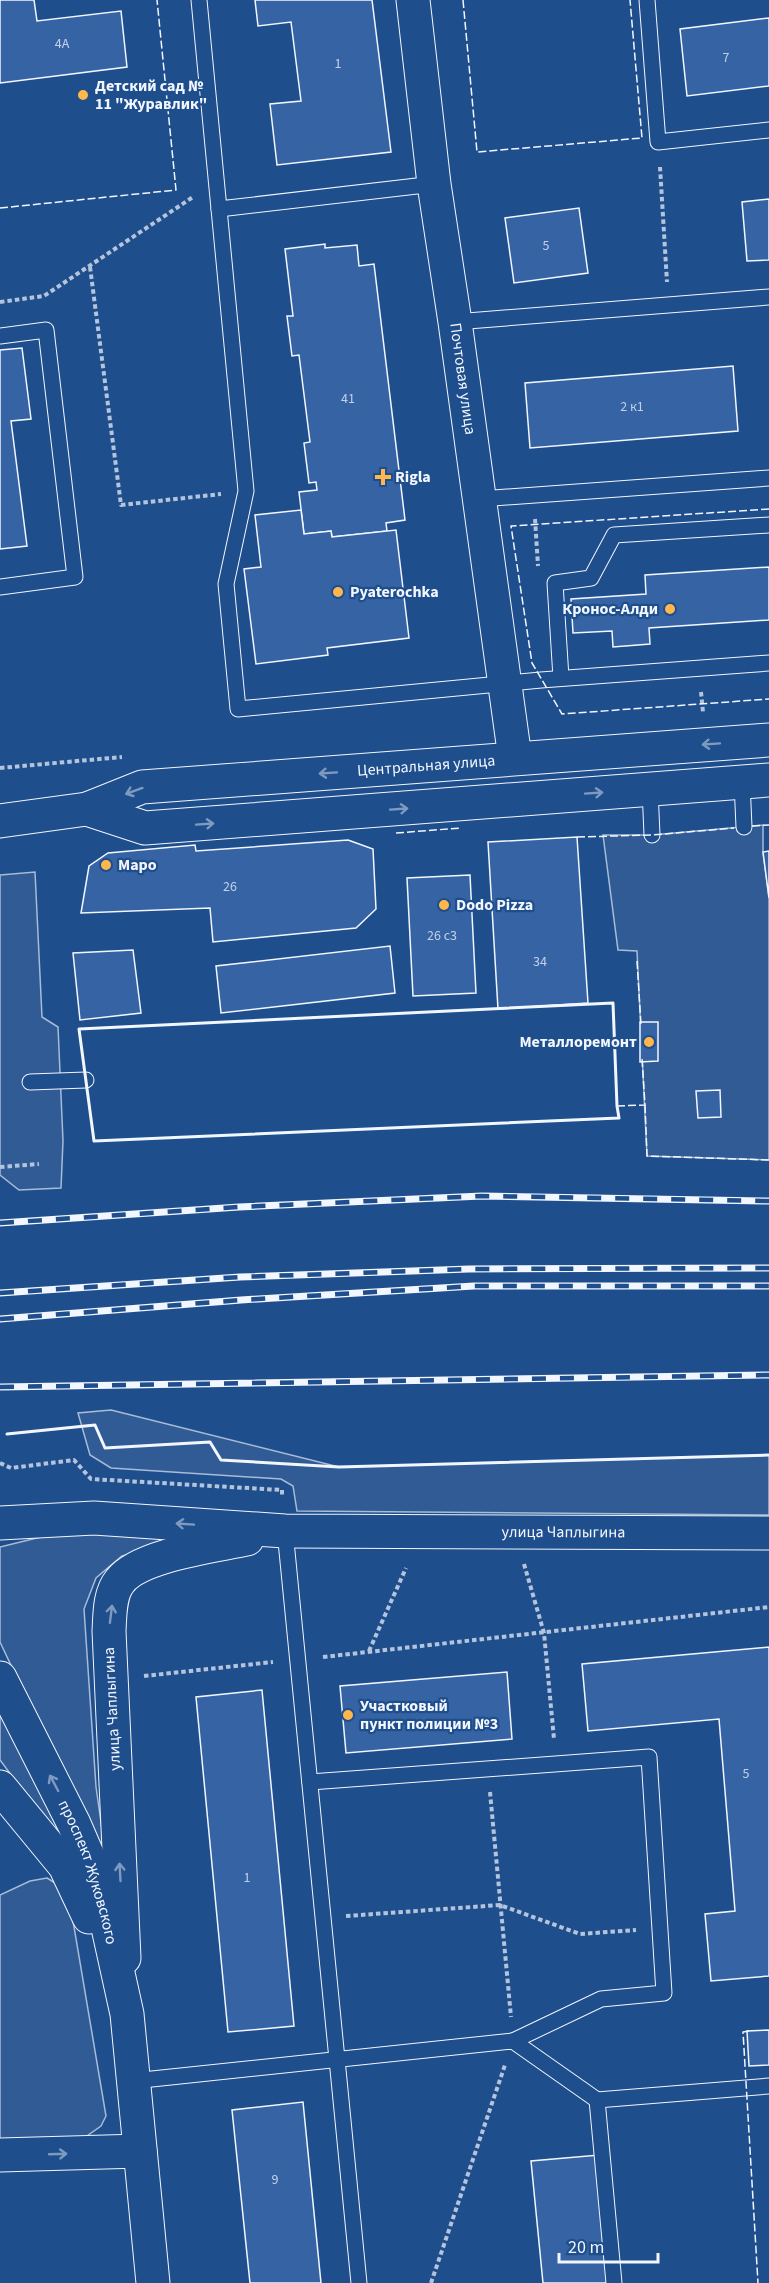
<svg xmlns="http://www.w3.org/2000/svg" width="769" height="2283" viewBox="0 0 769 2283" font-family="'Source Sans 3',sans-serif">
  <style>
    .built { fill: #305b95; stroke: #a8bbd7; stroke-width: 1.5 }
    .building { fill: #3563a3; stroke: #f2f6ff; stroke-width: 1.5 }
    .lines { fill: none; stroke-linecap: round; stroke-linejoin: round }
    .service-casing { stroke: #f2f6ff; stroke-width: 17 }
    .tertiary-casing { stroke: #f2f6ff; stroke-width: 35 }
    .secondary-casing { stroke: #f2f6ff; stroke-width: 35 }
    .path { stroke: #b3c4dc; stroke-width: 4; stroke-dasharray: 4.5 3; stroke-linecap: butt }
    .service { stroke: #1f4e8c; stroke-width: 15 }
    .tertiary { stroke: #1f4e8c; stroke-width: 33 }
    .secondary { stroke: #1f4e8c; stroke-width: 33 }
    .rail-casing { stroke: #f2f6ff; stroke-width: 7 }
    .rail { stroke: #1f4e8c; stroke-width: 4.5; stroke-dasharray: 14; stroke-linecap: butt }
    .fence { stroke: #f2f6ff; stroke-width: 1.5; stroke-dasharray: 8 3; stroke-linecap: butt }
    .wall { stroke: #f2f6ff; stroke-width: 3 }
    .oneway { stroke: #7e9ac0 }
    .poi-dot { fill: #ffb74d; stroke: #1f4e8c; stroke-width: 2 }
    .labels { text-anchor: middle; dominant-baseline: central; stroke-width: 4.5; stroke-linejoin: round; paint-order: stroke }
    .number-label { font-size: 14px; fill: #c3d1e8 }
    .poi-label { font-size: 16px; font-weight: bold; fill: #f2f6ff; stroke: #1f4e8c; text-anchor: start }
    .street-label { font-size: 16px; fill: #f2f6ff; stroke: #1f4e8c }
  </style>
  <rect width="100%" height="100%" fill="#1f4e8c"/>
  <g class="built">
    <path d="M763 825V852L769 898V1160L647 1156 637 951 618 950 603 835H652Z"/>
    <path d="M35 872 42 1017 58 1027 63 1141 61 1188 19 1190 0 1175V875Z"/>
    <path d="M111 1410 339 1467 769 1455V1515L297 1511 293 1486 281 1479 111 1468 90 1455 78 1413Z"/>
    <path d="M85 1530 219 1533 122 1556 96 1578 84 1609 96 1787 108 1871 0 1642V1547L45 1536Z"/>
    <path d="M0 1706 59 1828 53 1831 0 1760Z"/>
    <path d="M47 1878 60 1886 71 1909 106 2116 101 2126 71 2147 0 2148V1895L30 1881Z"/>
  </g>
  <g class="building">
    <path d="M0 0H34L37 21 121 11 127 67 0 83Z"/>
    <path d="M255 0H372L391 152 277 165 270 104 301 101 291 22 258 26Z"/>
    <path d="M769 18V86L687 96 680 29Z"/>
    <path d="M769 199V260L747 261 742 202Z"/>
    <path d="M579 208 588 273 514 283 505 218Z"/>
    <path d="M325 244V248L357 245 359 266 374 264 405 520 386 523 387 531 332 537 331 531 304 534 299 492 317 490 316 482 309 483 304 443 310 442 299 355 292 356 287 316H293L285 249Z"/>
    <path d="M22 348 31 419 11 421 27 546 0 549V350Z"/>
    <path d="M733 366 738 431 530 448 525 383Z"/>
    <path d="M301 510 304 534 331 531 332 537 396 530 409 638 327 648 328 655 256 664 244 569 261 567 255 515Z"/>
    <path d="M769 567V620L649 628 650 644 613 647 612 631 573 633 571 599 646 594 645 575Z"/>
    <path d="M577 837 588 1003 498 1009 488 842Z"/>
    <path d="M348 840 373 849 376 909 356 928 213 942 210 908 81 913 89 866 108 853 195 845 196 851Z"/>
    <path d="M769 851V898L763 852Z"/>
    <path d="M470 875 476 993 413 996 407 878Z"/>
    <path d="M390 946 395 993 221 1013 216 966Z"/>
    <path d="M133 950 141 1013 80 1020 73 953Z"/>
    <path d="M640 1022H658V1061L640 1062Z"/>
    <path d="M720 1090 721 1117 698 1118 696 1091Z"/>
    <path d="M769 1647V1976L711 1981 705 1914 735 1911 719 1719 588 1731 582 1664Z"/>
    <path d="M507 1672 512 1739 346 1753 340 1686Z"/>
    <path d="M262 1690 294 2026 228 2032 196 1697Z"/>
    <path d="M769 2030V2065L749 2066 747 2031Z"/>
    <path d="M303 2102 321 2283H250L232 2110Z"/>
    <path d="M599 2155 611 2283H543L531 2161Z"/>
  </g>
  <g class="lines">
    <defs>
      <g id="service">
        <path d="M199 0 219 209 434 184"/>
        <path d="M647 0 658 142 769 130"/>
        <path d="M219 209 246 491 226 584 238 709 541 680 769 663"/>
        <path d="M455 322 769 297"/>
        <path d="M0 336 46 330 75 577 0 587"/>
        <path d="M480 499 769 478"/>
        <path d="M561 678 555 583 591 578 614 535 769 525"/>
        <path d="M742 782 744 827"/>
        <path d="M650 789 652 835"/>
        <path d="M30 1082 86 1080"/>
        <path d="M285 1531 359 2283"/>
        <path d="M310 1782 649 1757 664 1993 601 1999 513 2041"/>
        <path d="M133 2081 513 2041 597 2100 769 2086"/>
        <path d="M597 2100 614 2283"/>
      </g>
      <g id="tertiary">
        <path id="s1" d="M413 0 434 184 455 322 515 758"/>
        <path id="s2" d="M0 1523 94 1518 285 1531 769 1533"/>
        <path d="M124 1958 109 1631C110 1616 109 1594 120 1581 140 1555 215 1546 247 1539"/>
        <path d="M0 2155 140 2151"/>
      </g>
      <g id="secondary">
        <path d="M87 809 145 828 769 780"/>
        <path id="s3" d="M0 821 87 809 142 787 769 740"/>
        <path id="s4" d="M0 1678 74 1824 87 1854 105 1914 127 2014 153 2283"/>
        <path d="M0 1787 65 1866 89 1917"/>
      </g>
    </defs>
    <use href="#service" class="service-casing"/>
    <use href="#tertiary" class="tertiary-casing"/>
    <use href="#secondary" class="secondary-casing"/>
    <g class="path">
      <path d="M660 167 667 282"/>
      <path d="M90 267 121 505 221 494"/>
      <path d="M0 302 44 296 193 197"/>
      <path d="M535 519 538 566"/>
      <path d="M701 692 703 712"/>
      <path d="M0 768 122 757"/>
      <path d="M0 1167 39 1164"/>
      <path d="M0 1463 11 1468 74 1460 91 1479 282 1490V1497"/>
      <path d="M524 1564 544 1633 554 1739"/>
      <path d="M369 1651 406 1568"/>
      <path d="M323 1657 769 1607"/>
      <path d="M144 1676 273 1662"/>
      <path d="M490 1792 511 2017"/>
      <path d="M346 1916 500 1905 580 1934 636 1930"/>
      <path d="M431 2283 505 2065"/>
    </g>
    <use href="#service" class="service"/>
    <use href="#tertiary" class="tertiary"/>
    <use href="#secondary" class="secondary"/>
    <defs>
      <g id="rail">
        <path d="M0 1223 239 1207 482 1196 769 1201"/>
        <path d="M0 1293 240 1277 469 1269 769 1268"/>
        <path d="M0 1319 241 1300 474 1286H769"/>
        <path d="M0 1387 769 1375"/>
      </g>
    </defs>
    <use href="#rail" class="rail-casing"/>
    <use href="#rail" class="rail"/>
    <g class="fence">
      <path d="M463 0 477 152 642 138 630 0"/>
      <path d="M0 208 176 190 157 0"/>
      <path d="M769 509 511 526 532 663 562 714 769 699"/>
      <path d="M752 826 769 825"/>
      <path d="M396 833 461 828"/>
      <path d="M577 837 652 835 734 828"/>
      <path d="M637 961 641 1025"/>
      <path d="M645 1105 647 1156 769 1160"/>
      <path d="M617 1106 645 1105 642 1058"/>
      <path d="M749 2031 743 2032 758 2283"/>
    </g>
    <g class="wall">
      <path d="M613 1003 617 1106 619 1118 94 1141 79 1029Z"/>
      <path d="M7 1434 95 1425 105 1448 210 1442 221 1460 339 1467 769 1455"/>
    </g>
  </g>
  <defs><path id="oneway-shaft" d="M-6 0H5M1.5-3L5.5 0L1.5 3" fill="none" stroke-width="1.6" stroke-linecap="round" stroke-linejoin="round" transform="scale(1.5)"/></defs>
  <g class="oneway">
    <use href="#oneway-shaft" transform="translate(711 744) rotate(176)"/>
    <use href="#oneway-shaft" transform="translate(328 773) rotate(176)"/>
    <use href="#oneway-shaft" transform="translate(134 791) rotate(160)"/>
    <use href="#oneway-shaft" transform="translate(594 793) rotate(-4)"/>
    <use href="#oneway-shaft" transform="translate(399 809) rotate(-4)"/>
    <use href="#oneway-shaft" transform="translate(205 824) rotate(-4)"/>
    <use href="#oneway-shaft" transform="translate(185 1524) rotate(-176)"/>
    <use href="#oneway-shaft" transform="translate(111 1614) rotate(-83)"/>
    <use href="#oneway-shaft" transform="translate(54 1783) rotate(-118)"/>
    <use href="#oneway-shaft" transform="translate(120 1872) rotate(-93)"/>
    <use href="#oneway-shaft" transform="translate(58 2154) rotate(-2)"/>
  </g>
  <g class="poi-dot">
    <circle cx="83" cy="95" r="6"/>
    <path d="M380 468h6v6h6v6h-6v6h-6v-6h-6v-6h6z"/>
    <circle cx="338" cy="592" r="6"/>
    <circle cx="670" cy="609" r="6"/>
    <circle cx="106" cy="865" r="6"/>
    <circle cx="444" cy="905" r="6"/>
    <circle cx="649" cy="1042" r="6"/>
    <circle cx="348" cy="1715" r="6"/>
  </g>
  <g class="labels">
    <g class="number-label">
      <text x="62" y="44">4А</text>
      <text x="726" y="58">7</text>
      <text x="338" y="64">1</text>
      <text x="546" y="246">5</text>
      <text x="348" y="399">41</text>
      <text x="632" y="407">2 к1</text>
      <text x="230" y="887">26</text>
      <text x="442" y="936">26 с3</text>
      <text x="540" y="962">34</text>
      <text x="746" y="1774">5</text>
      <text x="247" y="1878">1</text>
      <text x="275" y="2180">9</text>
    </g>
    <g class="poi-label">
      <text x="95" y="86">Детский сад №<tspan x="95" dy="18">11 "Журавлик"</tspan></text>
      <text x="395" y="477">Rigla</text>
      <text x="350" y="592">Pyaterochka</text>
      <text x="658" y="609" text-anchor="end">Кронос-Алди</text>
      <text x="118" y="865">Маро</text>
      <text x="456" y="905">Dodo Pizza</text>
      <text x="637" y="1042" text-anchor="end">Металлоремонт</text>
      <text x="360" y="1706">Участковый<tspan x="360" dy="18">пункт полиции №3</tspan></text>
    </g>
    <g class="street-label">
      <text stroke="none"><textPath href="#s1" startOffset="382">Почтовая улица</textPath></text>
      <text stroke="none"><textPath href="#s3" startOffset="432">Центральная улица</textPath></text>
      <text stroke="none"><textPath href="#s2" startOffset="564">улица Чаплыгина</textPath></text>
      <text transform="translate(112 1709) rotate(-93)">улица Чаплыгина</text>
      <text stroke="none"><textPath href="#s4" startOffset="214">проспект Жуковского</textPath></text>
    </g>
  </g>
  <path d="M559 2253v9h99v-9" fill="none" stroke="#f2f6ff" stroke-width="3"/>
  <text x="568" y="2253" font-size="18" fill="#f2f6ff" stroke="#1f4e8c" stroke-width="4.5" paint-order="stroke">20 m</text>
</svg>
